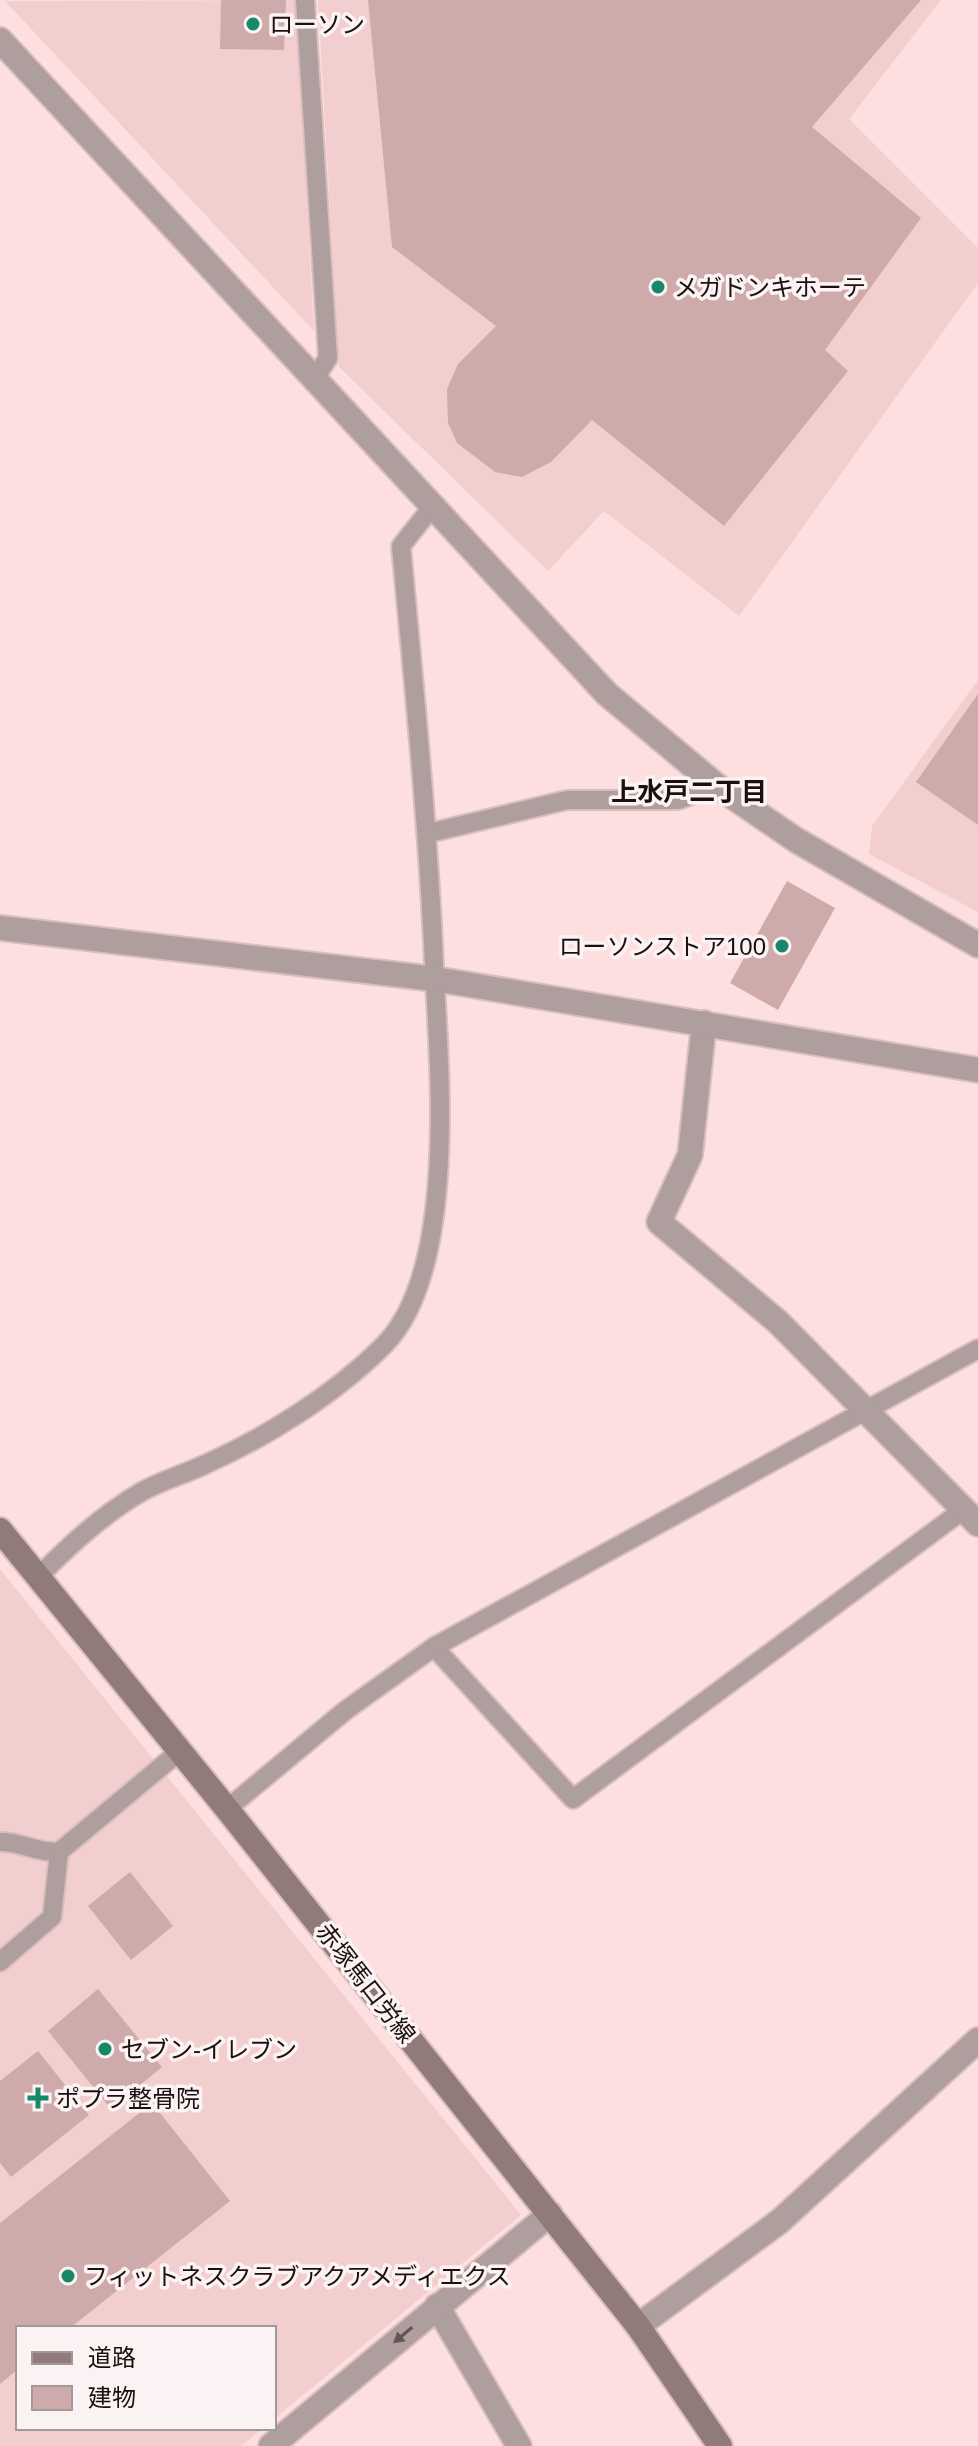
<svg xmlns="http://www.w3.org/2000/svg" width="978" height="2446" viewBox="0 0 978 2446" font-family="Arial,'Noto Sans JP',sans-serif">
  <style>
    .built { fill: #f2cece }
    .building { fill: #ceaaaa }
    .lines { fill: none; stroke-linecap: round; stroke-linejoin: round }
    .service-casing { stroke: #dabebe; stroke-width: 22 }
    .minor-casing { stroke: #dabebe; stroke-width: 28 }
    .tertiary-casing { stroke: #dabebe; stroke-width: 28 }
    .secondary-casing { stroke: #dabebe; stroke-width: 28 }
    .service { stroke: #ae9e9e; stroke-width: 18 }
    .minor { stroke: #ae9e9e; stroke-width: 24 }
    .tertiary { stroke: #ae9e9e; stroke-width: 24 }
    .secondary { stroke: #917a7a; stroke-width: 24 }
    .oneway { fill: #655656 }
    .poi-dot { fill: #168968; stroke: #fbf3f3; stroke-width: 3 }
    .labels { text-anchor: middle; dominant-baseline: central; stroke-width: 7; stroke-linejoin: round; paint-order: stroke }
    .poi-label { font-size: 24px; fill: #1c0f0f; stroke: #fbf3f3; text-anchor: start }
    .street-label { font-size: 24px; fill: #1c0f0f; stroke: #fbf3f3 }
    .neighbourhood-label { font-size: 26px; font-weight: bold; fill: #1c0f0f; stroke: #fbf3f3 }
  </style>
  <rect width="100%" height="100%" fill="#fedfdf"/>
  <g class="built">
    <path d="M295 0 314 331 5 1Z"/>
    <path d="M318 0H941L849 119 978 248V283L739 616 604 511 548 571 339 367Z"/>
    <path d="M978 680V912L869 854 872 826Z"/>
    <path d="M0 1569 521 2215 274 2419V2328H18V2428H263L241 2446H0Z"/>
  </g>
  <g class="building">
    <path d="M221 0H286L284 50 220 49Z"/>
    <path d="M368 0H921L812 127 921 218 825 350 848 371 724 526 592 420 551 462 522 477 495 472 457 443 448 423 447 389 458 364 496 326 392 247Z"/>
    <path d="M978 694V825L916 782Z"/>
    <path d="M787 881 835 908 778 1010 730 983Z"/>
    <path d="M130 1872 173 1926 131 1960 88 1906Z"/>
    <path d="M98 1989 162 2067 111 2109 48 2031Z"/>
    <path d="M38 2051 89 2115 11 2177 0 2163V2081Z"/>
    <path d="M152 2103 230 2201 70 2328H18V2369L0 2384V2223Z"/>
  </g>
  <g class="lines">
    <defs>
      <g id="service">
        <path d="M305 0 328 358 315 378"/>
        <path d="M429 833 567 800H678L717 786"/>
        <path d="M38 1577C71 1544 103 1514 143 1491 163 1480 185 1474 206 1464 267 1437 338 1392 385 1344 458 1269 439 1064 434 965 428 825 414 686 401 546L433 506"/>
        <path d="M434 1647 573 1799 963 1510"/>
        <path d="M227 1809 346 1710 434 1647 978 1349"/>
        <path d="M0 1842C20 1841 36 1853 59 1852L180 1751"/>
        <path d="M0 1962 52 1917 59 1852"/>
      </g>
      <g id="minor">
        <path d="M704 1023 690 1155 659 1222 778 1322 978 1524"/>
        <path d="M437 2306 519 2446"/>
        <path d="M271 2446 550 2214"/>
      </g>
      <g id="tertiary">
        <path d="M0 40 607 694 717 786 796 840 978 945"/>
        <path d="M0 928 435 979 978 1070"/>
        <path d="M638 2326 780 2221 978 2040"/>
      </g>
      <path id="secondary" d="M0 1530 227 1809 638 2326 720 2446"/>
    </defs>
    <use href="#service" class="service-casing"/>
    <use href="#minor" class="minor-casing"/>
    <use href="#tertiary" class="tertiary-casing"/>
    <use href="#secondary" class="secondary-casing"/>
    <use href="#service" class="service"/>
    <use href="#minor" class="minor"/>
    <use href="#tertiary" class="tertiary"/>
    <use href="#secondary" class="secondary"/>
  </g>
  <defs><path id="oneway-solid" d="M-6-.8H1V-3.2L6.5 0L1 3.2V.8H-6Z" transform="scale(2)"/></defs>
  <use class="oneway" href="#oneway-solid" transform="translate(403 2335) rotate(140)"/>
  <g class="poi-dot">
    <circle cx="253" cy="24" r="8"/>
    <circle cx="658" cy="287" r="8"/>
    <circle cx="782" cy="946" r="8"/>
    <circle cx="105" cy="2049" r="8"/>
    <path d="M34 2086h8v8h8v8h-8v8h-8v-8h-8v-8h8z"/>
    <circle cx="68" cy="2276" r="8"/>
  </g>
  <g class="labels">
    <g class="poi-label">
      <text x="269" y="24">ローソン</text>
      <text x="674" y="287">メガドンキホーテ</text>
      <text x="766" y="946" text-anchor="end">ローソンストア100</text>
      <text x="121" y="2049">セブン-イレブン</text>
      <text x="56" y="2098">ポプラ整骨院</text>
      <text x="84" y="2276">フィットネスクラブアクアメディエクス</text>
    </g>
    <g class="street-label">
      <text transform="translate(366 1983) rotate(52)">赤塚馬口労線</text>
    </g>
    <g class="neighbourhood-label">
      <text x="689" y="792">上水戸二丁目</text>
    </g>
  </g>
  <rect x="16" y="2326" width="260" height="104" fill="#fbf3f3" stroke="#a29898" stroke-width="2"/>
  <rect x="32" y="2352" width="40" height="12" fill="#917a7a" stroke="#a29898" stroke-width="2"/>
  <text x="88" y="2366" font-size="24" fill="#1c0f0f">道路</text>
  <rect x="32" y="2386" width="40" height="24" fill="#ceaaaa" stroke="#a29898" stroke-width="2"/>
  <text x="88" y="2406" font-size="24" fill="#1c0f0f">建物</text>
</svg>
